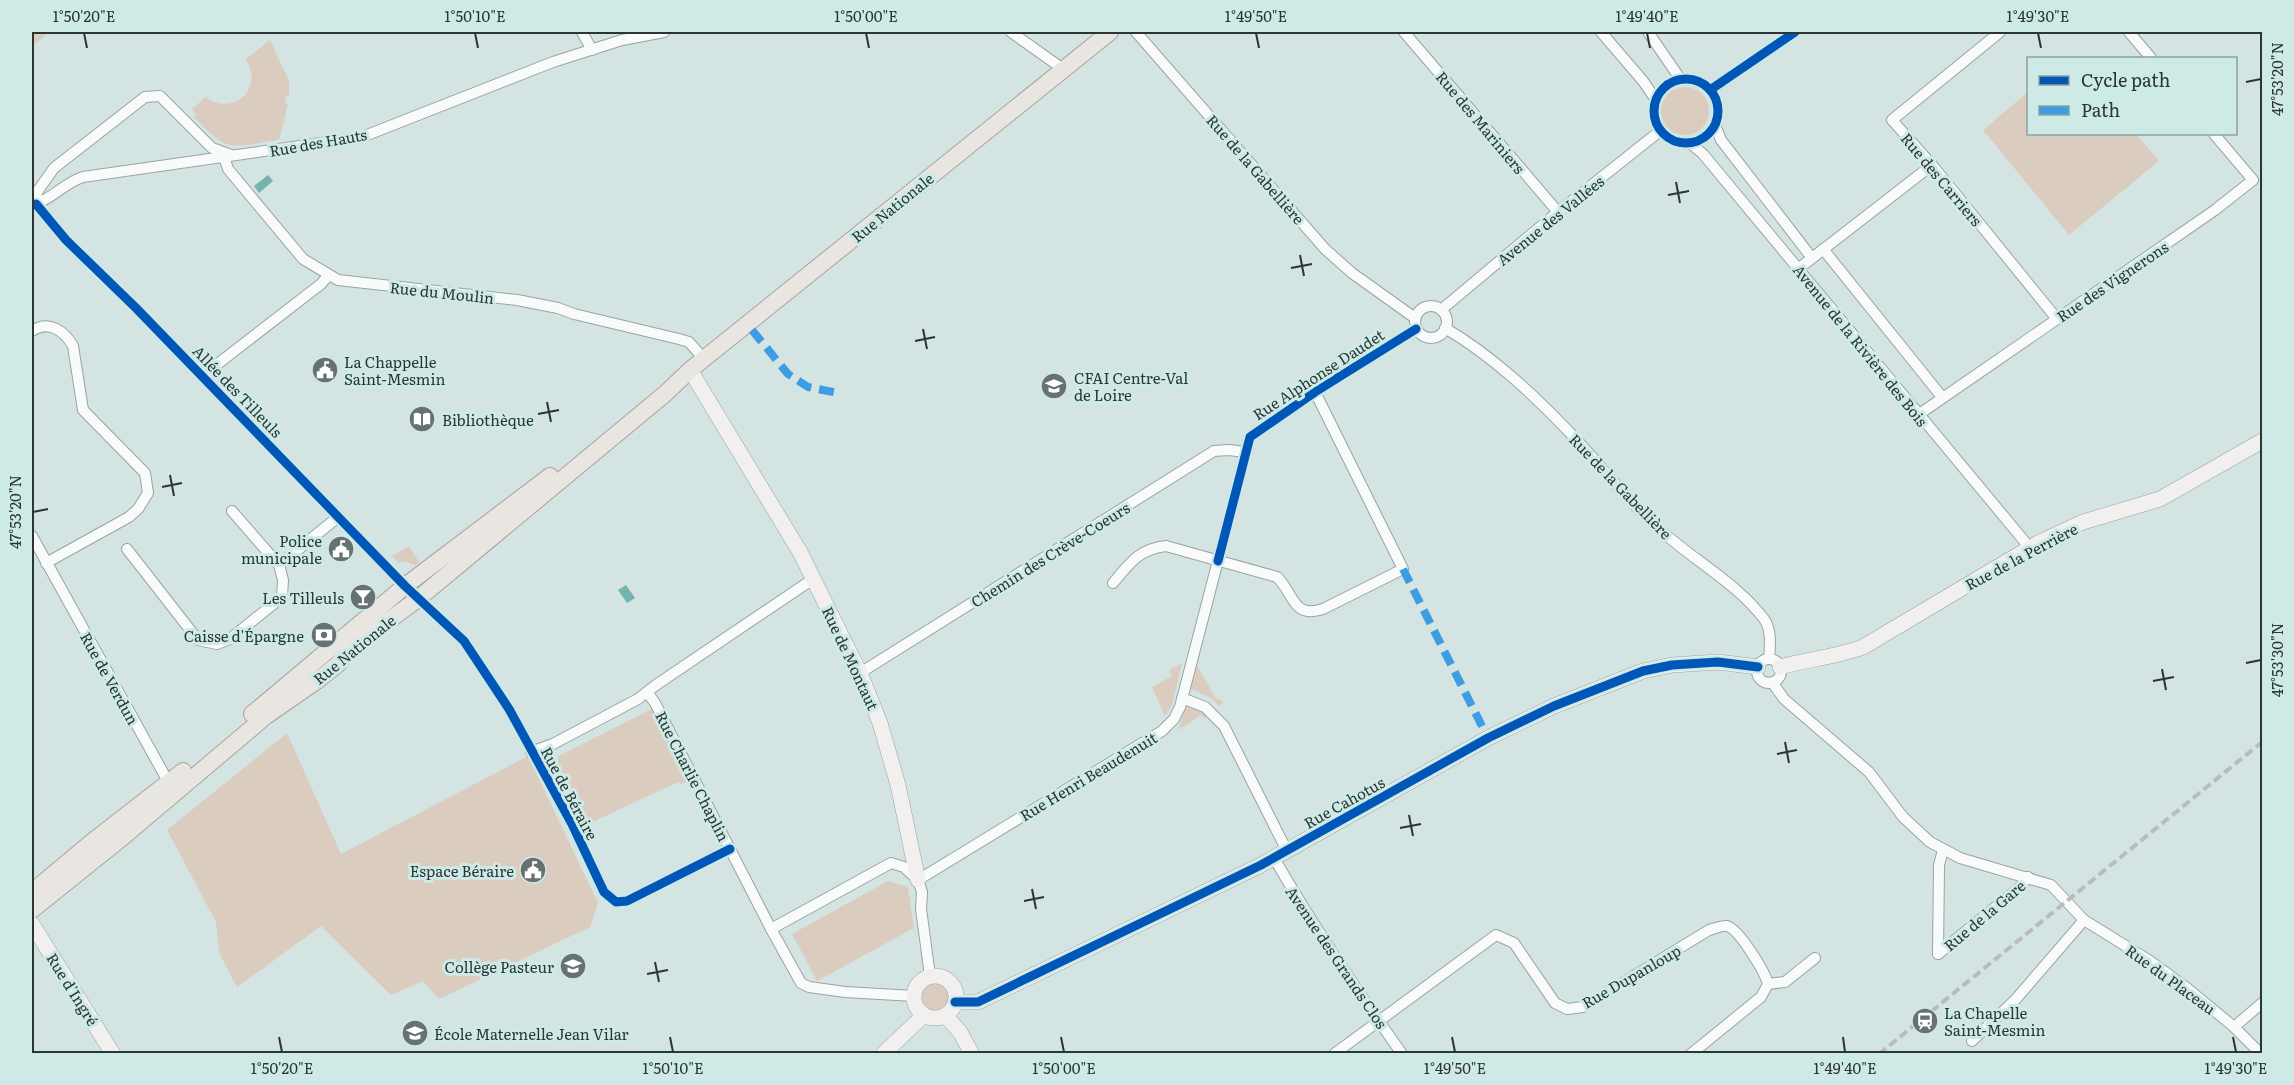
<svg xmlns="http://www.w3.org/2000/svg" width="2294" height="1085" viewBox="0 0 2294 1085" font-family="Literata,serif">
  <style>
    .green { fill: #dbccc0 }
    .water { fill: #74b4af }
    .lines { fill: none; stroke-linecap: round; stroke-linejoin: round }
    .street-casing { stroke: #98a4a3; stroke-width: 12 }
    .secondary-casing { stroke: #98a4a3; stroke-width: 16 }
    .primary-casing { stroke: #a8a49d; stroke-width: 18 }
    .street { stroke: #f9fbfb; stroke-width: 10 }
    .secondary { stroke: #f1f0ee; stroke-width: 15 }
    .primary { stroke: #e9e5e1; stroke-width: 16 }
    .rail { stroke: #b9bcbc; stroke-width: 4; stroke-dasharray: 9 4.5; stroke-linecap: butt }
    .quiet { stroke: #3d9de2; stroke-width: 8; stroke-dasharray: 15 8; stroke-linecap: butt }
    .cycleway-casing { stroke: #ceeae7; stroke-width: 13 }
    .cycleway { stroke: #0057b8; stroke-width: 9 }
    .ticks { fill: none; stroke: #2a3534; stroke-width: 2 }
    .labels { text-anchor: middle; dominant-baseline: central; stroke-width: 6; stroke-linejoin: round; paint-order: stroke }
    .street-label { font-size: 15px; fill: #2a3534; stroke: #ceeae7 }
    .poi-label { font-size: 15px; fill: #2a3534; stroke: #ceeae7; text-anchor: start }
    .neatline { fill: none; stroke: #2a3534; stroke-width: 2 }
    .ticks-label { font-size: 15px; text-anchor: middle; fill: #2a3534 }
  </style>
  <rect width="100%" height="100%" fill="#d4e4e2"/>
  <g class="green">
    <path d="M32 32H49L32 47Z"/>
    <path d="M270 40 289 81V96H286L285 103 288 104 280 137 277 140C229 147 229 154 194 117L196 115 192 109 206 97C226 113 255 100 251 72 250 68 247 63 246 59Z"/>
    <circle cx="1685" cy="111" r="24"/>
    <path d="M2028 92V134H2136L2159 161 2069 235 1983 130Z"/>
    <path d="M409 546 419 562 415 565 405 561 398 563 392 556Z"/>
    <path d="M1182 663 1172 705 1165 716 1152 687 1172 676 1169 670Z"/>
    <path d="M1197 665 1217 700 1221 699 1223 704 1219 706 1211 698 1191 689Z"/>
    <path d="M1187 703 1199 709 1207 717 1204 718 1201 715 1178 730Z"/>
    <path d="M652 709 689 781 681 784 678 782 586 825C582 802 566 786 556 765L559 756Z"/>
    <path d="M287 733 341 854 528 756 598 903 590 927 439 999 423 981 391 995 321 926 237 987 219 953 216 922 167 830Z"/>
    <path d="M888 881 908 887 914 928 817 981 792 934Z"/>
    <circle cx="934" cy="996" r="15"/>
  </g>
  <g class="water">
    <path d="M268 175 273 181 259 193 254 186Z"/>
    <path d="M626 585 635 598 627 603 618 590Z"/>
  </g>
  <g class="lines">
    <defs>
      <g id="street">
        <path d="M582 32 592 50"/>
        <path d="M1011 32 1063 69"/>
        <path d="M1136 32 1325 249 1352 273 1415 318"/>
        <path d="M1404 32 1558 212"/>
        <path d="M1601 32 1643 81 1656 100"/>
        <path d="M1648 32 1681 80"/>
        <path d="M2000 32 1892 120 1932 165 2057 319"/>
        <path d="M2129 32 2151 58"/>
        <circle cx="1686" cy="111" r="32"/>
        <path d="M1710 90 1795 32"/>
        <path d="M1715 125 1721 140 1812 258"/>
        <path d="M1690 143 1703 154 2030 548"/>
        <path d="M224 157 228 169 303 259 338 280 517 300 558 308 574 314 679 339 689 342 704 359"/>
        <path d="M36 204 66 240 136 308 405 586 464 641 509 709 572 824 604 892 616 902 627 901 730 849"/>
        <path d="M36 204C54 197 66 182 83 177L362 137 553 62 622 40 664 32"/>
        <path d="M36 204 37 192 54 168 145 97 160 96 212 148 231 155"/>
        <path d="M1823 249 1942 397"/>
        <path d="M1798 269 1932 165"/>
        <circle cx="1431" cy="322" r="16"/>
        <path d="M1441 310 1558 212 1660 131"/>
        <path d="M1445 328C1494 357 1535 396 1574 437 1602 467 1627 500 1657 527 1691 559 1736 582 1764 619 1772 630 1770 647 1769 659"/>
        <path d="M32 331C48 320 64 330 73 346L83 410 145 473 148 493 138 509 129 517 46 563"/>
        <path d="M202 376 321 284 328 276"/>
        <path d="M1918 415 2215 210 2253 180 2214 134"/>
        <path d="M232 511 279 565 338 517"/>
        <path d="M32 536 165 776 173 787"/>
        <path d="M127 549 198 640 217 644 230 639 282 597 283 580 279 565"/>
        <path d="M1113 583C1130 563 1139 549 1166 546L1277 577C1294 593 1292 619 1323 609L1403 569 1315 392"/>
        <circle cx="1769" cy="671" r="12"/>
        <path d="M860 673 1214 451 1229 450 1245 452"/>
        <path d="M1772 682 1784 699 1869 772 1903 817 1930 842 1960 858 2051 885 2084 920 2150 961 2187 988 2234 1027 2261 1054"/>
        <path d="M647 692 655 703 771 929 801 983 809 987 845 992 914 996"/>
        <path d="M1182 698 1205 707 1224 726 1287 851"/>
        <path d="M531 752 553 744 638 699 656 685 813 579"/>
        <path d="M1274 858C1313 926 1357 990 1402 1054"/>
        <path d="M918 880 1162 731 1174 719 1180 707 1250 437 1315 392 1416 329"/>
        <path d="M918 880 922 892 921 909 930 976"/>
        <path d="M771 929 891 863 904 867 918 880"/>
        <path d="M1938 954 2019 888 2028 877"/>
        <path d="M1938 954 1939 865 1943 850"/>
        <path d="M1768 984 1785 982 1815 958"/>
        <path d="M2234 1027 2262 1003"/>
        <path d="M1972 1041 2016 999 2084 920"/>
        <path d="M1334 1054 1496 935 1514 943 1555 1003 1567 1009 1583 1007 1709 930C1714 929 1722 925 1727 926 1739 929 1765 972 1768 984L1761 997 1691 1054"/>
      </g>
      <g id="secondary">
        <path d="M690 370 800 552 860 673 880 723 898 785 918 880"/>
        <path d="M1780 667C1808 659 1836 657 1863 647L2038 543 2083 522 2160 499 2262 441"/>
        <path d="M32 924 113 1054"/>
        <circle cx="935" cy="997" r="21"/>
        <path d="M955 1002H978L1261 865 1488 738 1554 706 1643 671 1672 665 1718 662 1758 667"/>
        <path d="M945 1015 960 1032 972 1054"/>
        <path d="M883 1054 924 1015"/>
      </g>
      <g id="primary">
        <path d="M252 714 405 586 550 476"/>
        <path d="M32 892 98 837 183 771"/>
        <path d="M32 910 123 837 266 716 318 680 337 665 353 647 419 598 666 393 690 370 1110 32"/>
      </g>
    </defs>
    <use href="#street" class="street-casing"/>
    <use href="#secondary" class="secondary-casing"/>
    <use href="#primary" class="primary-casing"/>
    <use href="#street" class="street"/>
    <use href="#secondary" class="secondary"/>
    <use href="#primary" class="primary"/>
    <path class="rail" d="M1879 1054 2262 742"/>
    <g class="quiet">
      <path d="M752 330 788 374 808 387 838 393"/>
      <path d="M1403 569 1488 738"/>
    </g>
    <defs>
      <g id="cycleway">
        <circle cx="1686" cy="111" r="32"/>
        <path d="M1710 90 1795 32"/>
        <path d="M36 204 66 240 136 308 405 586 464 641 509 709 572 824 604 892 616 902 627 901 730 849"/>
        <path d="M1218 561 1250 437 1315 392 1416 329"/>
        <path d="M955 1002H978L1261 865 1488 738 1554 706 1643 671 1672 665 1718 662 1758 667"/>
      </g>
    </defs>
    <use href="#cycleway" class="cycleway-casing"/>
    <use href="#cycleway" class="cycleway"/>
  </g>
  <path class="ticks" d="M84 33 87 48M475 33 478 48M866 33 869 48M1256 33 1259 48M1647 33 1650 48M2038 33 2041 48M2246 82 2261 79M1676 182 1680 203M1668 195 1689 191M1300 255 1304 276M1291 268 1312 264M923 329 927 349M915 341 935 337M547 402 551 422M538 414 559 410M170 475 174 496M162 487 182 483M33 512 48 509M2246 663 2261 660M2162 669 2166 690M2153 681 2174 677M1785 742 1789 763M1777 754 1797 750M1409 815 1413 836M1400 828 1421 824M1032 889 1036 909M1024 901 1044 897M655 962 659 982M647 974 668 970M279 1037 282 1052M670 1037 673 1052M1061 1037 1064 1052M1452 1037 1455 1052M1843 1037 1845 1052M2233 1037 2236 1052"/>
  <defs>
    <symbol id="civic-disc" viewBox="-11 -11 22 22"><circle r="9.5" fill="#667271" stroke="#ceeae7"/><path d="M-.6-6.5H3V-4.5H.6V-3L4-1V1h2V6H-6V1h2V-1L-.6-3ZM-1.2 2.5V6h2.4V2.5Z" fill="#fff"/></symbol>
    <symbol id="university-disc" viewBox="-11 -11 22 22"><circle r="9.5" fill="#667271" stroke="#ceeae7"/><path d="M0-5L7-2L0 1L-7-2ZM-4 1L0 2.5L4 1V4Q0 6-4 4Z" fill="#fff"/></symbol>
    <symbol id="library-disc" viewBox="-11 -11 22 22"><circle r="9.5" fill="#667271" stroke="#ceeae7"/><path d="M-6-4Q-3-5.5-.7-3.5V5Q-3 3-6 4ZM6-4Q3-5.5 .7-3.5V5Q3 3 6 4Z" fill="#fff"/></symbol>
    <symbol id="bar-disc" viewBox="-11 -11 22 22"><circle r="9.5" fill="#667271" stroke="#ceeae7"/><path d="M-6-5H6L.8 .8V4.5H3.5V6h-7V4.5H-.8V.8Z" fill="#fff"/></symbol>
    <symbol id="bank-disc" viewBox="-11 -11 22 22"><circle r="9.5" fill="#667271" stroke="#ceeae7"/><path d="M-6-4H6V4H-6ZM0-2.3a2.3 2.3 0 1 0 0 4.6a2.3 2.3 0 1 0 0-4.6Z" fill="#fff"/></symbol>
    <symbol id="school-disc" viewBox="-11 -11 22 22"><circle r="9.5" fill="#667271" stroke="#ceeae7"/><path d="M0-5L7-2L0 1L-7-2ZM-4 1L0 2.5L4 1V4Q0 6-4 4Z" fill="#fff"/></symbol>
    <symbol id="station-disc" viewBox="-11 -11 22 22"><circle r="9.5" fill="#667271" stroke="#ceeae7"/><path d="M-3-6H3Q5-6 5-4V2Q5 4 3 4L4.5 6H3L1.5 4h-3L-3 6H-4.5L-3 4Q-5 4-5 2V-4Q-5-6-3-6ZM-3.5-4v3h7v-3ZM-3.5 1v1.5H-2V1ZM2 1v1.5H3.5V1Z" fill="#fff"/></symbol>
  </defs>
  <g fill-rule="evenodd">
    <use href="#civic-disc" x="310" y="355" width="30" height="30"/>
    <use href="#university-disc" x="1039" y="371" width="30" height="30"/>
    <use href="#library-disc" x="407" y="404" width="30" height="30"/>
    <use href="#civic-disc" x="326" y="534" width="30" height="30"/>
    <use href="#bar-disc" x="348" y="582" width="30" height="30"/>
    <use href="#bank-disc" x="309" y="620" width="30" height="30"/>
    <use href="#civic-disc" x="518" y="855" width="30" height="30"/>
    <use href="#school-disc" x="558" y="951" width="30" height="30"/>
    <use href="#station-disc" x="1910" y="1006" width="30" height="30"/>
    <use href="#school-disc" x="400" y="1018" width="30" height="30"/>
  </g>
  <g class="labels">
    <g class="street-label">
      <text transform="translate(1481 122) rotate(50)">Rue des Mariniers</text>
      <text transform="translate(318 142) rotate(-10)">Rue des Hauts</text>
      <text transform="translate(1256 169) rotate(49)">Rue de la Gabellière</text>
      <text transform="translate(1942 179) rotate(50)">Rue des Carriers</text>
      <text transform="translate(892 207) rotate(-39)">Rue Nationale</text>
      <text transform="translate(1550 220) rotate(-39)">Avenue des Vallées</text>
      <text transform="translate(2112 281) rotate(-34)">Rue des Vignerons</text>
      <text transform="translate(442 292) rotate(6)">Rue du Moulin</text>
      <text transform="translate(1861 345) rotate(51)">Avenue de la Rivière des Bois</text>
      <text transform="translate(1318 374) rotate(-33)">Rue Alphonse Daudet</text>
      <text transform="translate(238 391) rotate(46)">Allée des Tilleuls</text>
      <text transform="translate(1621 486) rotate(46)">Rue de la Gabellière</text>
      <text transform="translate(1050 554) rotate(-32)">Chemin des Crève-Coeurs</text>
      <text transform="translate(2021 556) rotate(-28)">Rue de la Perrière</text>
      <text transform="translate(354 649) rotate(-39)">Rue Nationale</text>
      <text transform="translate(851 658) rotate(65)">Rue de Montaut</text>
      <text transform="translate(110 678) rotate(61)">Rue de Verdun</text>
      <text transform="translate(693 776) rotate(63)">Rue Charlie Chaplin</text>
      <text transform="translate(1088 776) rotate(-31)">Rue Henri Beaudenuit</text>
      <text transform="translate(570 793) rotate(62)">Rue de Béraire</text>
      <text transform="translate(1344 802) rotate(-29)">Rue Cahotus</text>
      <text transform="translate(1984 915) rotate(-40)">Rue de la Gare</text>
      <text transform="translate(1337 957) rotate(56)">Avenue des Grands Clos</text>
      <text transform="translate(1631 976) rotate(-30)">Rue Dupanloup</text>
      <text transform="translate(2171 979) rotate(36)">Rue du Placeau</text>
      <text transform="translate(73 989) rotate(58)">Rue d'Ingré</text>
    </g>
    <g class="poi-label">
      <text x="344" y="361">La Chappelle<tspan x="344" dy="17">Saint-Mesmin</tspan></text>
      <text x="1074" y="377">CFAI Centre-Val<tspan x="1074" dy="17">de Loire</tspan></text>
      <text x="442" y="419">Bibliothèque</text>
      <text x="322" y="540" text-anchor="end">Police<tspan x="322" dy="17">municipale</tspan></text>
      <text x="344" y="597" text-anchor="end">Les Tilleuls</text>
      <text x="304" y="635" text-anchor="end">Caisse d'Épargne</text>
      <text x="514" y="870" text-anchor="end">Espace Béraire</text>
      <text x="554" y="966" text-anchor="end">Collège Pasteur</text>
      <text x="1944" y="1012">La Chapelle<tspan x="1944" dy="17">Saint-Mesmin</tspan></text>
      <text x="434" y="1033">École Maternelle Jean Vilar</text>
    </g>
  </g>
  <rect width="2294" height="1085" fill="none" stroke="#ceeae7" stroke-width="66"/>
  <rect x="2027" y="57" width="210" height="78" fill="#ceeae7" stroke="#8ca29f" stroke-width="1.5"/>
  <rect x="2039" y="76" width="30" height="9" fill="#0057b8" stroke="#8ca29f" stroke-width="1.5"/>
  <text x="2081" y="87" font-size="18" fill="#2a3534">Cycle path</text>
  <rect x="2039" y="106" width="30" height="9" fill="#3d9de2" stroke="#8ca29f" stroke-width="1.5"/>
  <text x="2081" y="117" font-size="18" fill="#2a3534">Path</text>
  <rect x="33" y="33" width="2228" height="1019" class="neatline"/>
  <g class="ticks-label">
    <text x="84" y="22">1°50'20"E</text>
    <text x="475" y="22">1°50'10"E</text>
    <text x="866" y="22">1°50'00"E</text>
    <text x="1256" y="22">1°49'50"E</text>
    <text x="1647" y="22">1°49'40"E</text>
    <text x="2038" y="22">1°49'30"E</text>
    <text transform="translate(2278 79) rotate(-90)" y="5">47°53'20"N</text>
    <text transform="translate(16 512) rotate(-90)" y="5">47°53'20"N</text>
    <text transform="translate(2278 660) rotate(-90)" y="5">47°53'30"N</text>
    <text x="282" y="1074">1°50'20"E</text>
    <text x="673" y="1074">1°50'10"E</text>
    <text x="1064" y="1074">1°50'00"E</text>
    <text x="1455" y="1074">1°49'50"E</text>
    <text x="1845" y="1074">1°49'40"E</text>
    <text x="2236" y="1074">1°49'30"E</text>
  </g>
</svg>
